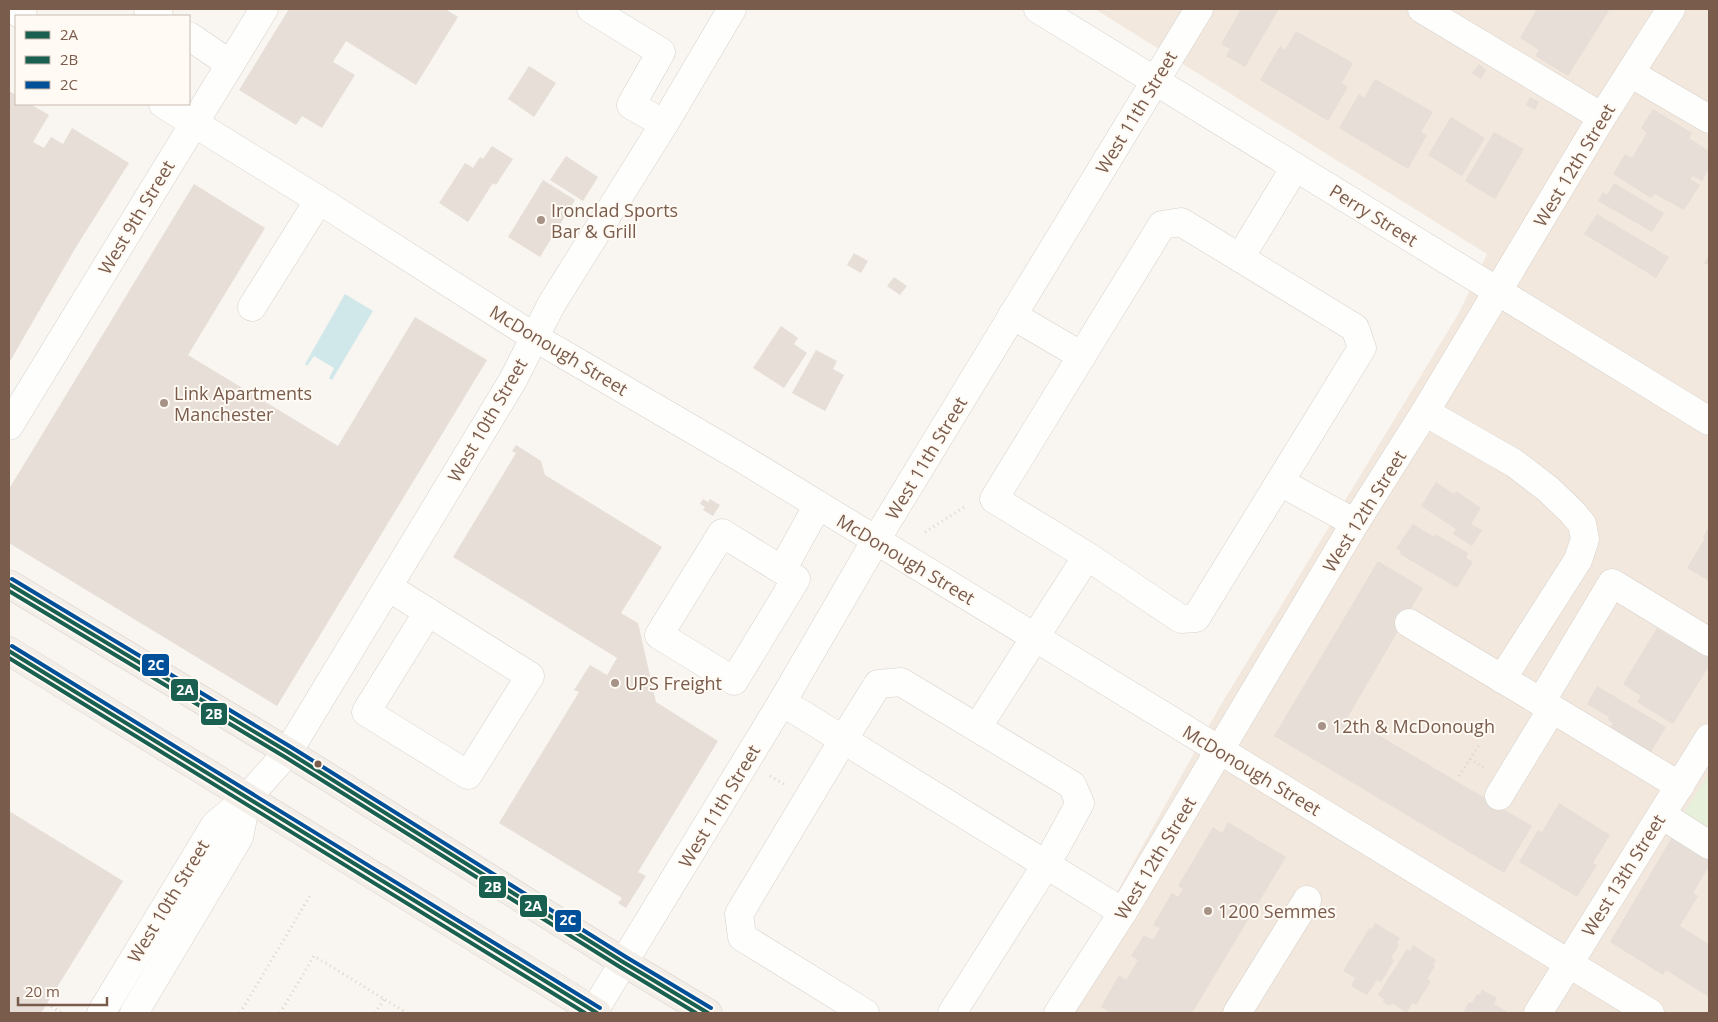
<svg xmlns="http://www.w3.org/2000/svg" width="1718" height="1022" viewBox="0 0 1718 1022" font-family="'Open Sans',sans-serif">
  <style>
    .residential { fill: #f2e8de }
    .green { fill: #e7f0db }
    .water { fill: #d0e8ea }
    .building { fill: #e6ded7 }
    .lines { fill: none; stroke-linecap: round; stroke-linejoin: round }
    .minor-casing { stroke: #d7d1cb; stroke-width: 29 }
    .major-casing { stroke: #dad1cc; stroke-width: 29 }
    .path { stroke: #dcd5d0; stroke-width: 3; stroke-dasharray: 1 4; stroke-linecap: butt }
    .minor { stroke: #fefefd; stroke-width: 28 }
    .major { stroke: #f3eee8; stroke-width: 28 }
    .bus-1-casing { stroke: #fffaf3; stroke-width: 8 }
    .bus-2-casing { stroke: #fffaf3; stroke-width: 8 }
    .bus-3-casing { stroke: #fffaf3; stroke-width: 8 }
    .bus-1 { stroke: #1a6051; stroke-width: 4 }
    .bus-2 { stroke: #1a6051; stroke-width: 4 }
    .bus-3 { stroke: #004f99; stroke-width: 4 }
    .poi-dot { fill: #a69286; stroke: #fffaf3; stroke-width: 2 }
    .bus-dot { fill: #7a5c4d; stroke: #fffaf3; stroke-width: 2 }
    .labels { text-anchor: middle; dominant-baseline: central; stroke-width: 4; stroke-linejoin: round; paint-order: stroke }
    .street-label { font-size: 18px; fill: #7a5c4d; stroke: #fffaf3 }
    .poi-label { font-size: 18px; fill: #7a5c4d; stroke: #fffaf3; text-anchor: start }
    .line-badge { stroke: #fffaf3; stroke-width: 2 }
    .badge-label { font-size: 14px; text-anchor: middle; font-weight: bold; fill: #fff }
  </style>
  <rect width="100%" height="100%" fill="#f9f5f0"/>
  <path class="residential" d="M1095 9H1709V1013H1050L1219 708 1459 313 1487 254Z"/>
  <path class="green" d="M1709 773V832L1683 815Z"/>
  <path class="water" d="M345 294 373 311 332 380 329 378 334 368 314 356 307 366 305 364Z"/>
  <g class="building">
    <path d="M289 9H445L458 17 416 85 346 41 333 62 355 75 322 128 302 116 296 125 239 90Z"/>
    <path d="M1241 9H1279L1245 67 1226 56 1230 49 1221 44Z"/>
    <path d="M1537 9H1610L1568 76 1535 56 1539 50 1520 38Z"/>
    <path d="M1296 31 1353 63 1342 83 1348 87 1328 121 1260 80 1280 46 1285 50Z"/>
    <path d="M1479 64 1486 70 1481 79 1472 73Z"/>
    <path d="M529 66 556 83 534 117 508 99Z"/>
    <path d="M1375 79 1433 112 1421 132 1427 135 1408 169 1339 128 1359 94 1364 98Z"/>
    <path d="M9 91 16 95V104H30L49 115 33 142 44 148 51 137 63 144 72 128 129 163 76 247 9 363Z"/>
    <path d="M1530 97 1539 102 1535 110 1526 105Z"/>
    <path d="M1653 109 1692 133 1689 138 1709 151V169L1702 181 1693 176 1690 179 1700 185 1684 210 1655 194 1651 198 1613 174 1625 154 1632 158 1647 133 1641 128Z"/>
    <path d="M1451 117 1485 138 1462 176 1428 155Z"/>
    <path d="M1494 132 1524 149 1495 199 1465 181Z"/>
    <path d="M492 146 513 159 496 185 493 183 468 222 439 203 465 163 473 168 480 157 483 159Z"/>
    <path d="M566 156 598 177 583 201 550 180Z"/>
    <path d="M543 180 575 200 540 257 508 237Z"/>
    <path d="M1614 183 1664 213 1652 232 1598 201 1603 192 1607 195Z"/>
    <path d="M194 184 265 228 188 355 338 446 415 317 487 360 277 706 9 543V489Z"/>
    <path d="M1597 214 1669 257 1656 278 1584 234Z"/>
    <path d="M854 253 868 261 861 273 847 265Z"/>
    <path d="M1709 256V266L1704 263Z"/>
    <path d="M894 277 907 286 900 295 887 286Z"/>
    <path d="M781 326 798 338 794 344 807 353 784 388 753 368Z"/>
    <path d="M816 350 837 361 833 369 844 375 825 411 792 393Z"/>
    <path d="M516 445 541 461 545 475 662 547 621 613 638 623 656 702 718 741 638 872 646 876 626 908 618 903 622 898 499 823 579 692 574 690 590 665 607 675 617 658 453 557 516 453 512 451Z"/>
    <path d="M1436 482 1454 494 1456 491 1481 508 1471 524 1482 530 1472 546 1453 534 1456 529 1421 506Z"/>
    <path d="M703 499 708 502 710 499 720 505 713 516 703 510 705 507 700 504Z"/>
    <path d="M1413 524 1434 537 1435 534 1468 553 1466 558 1473 562 1457 588 1400 554 1401 551 1396 548Z"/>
    <path d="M1709 526V581L1687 568 1705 538 1703 537Z"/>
    <path d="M1378 561 1423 588 1348 717 1532 826 1504 873 1274 736Z"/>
    <path d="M1657 628 1676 640 1680 635 1709 653V666L1673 724 1637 702 1641 696 1623 684Z"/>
    <path d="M1597 686 1666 727 1649 755 1608 731 1613 723 1608 720 1609 717 1587 704Z"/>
    <path d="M1559 803 1610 835 1593 863 1597 865 1577 897 1519 862 1538 830 1542 832Z"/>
    <path d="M9 811 123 881 41 1013H9Z"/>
    <path d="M1228 822 1286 857 1192 1013H1107L1108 1011 1101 1007 1119 975 1126 980 1138 960 1131 956 1144 935 1153 940 1160 928 1153 925 1172 893 1178 897 1183 889 1178 886 1213 827 1222 833Z"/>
    <path d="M1672 837 1709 860V866L1693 893 1698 896 1680 926 1709 944V997L1666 970 1663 975 1610 942Z"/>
    <path d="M1375 923 1400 938 1397 944 1399 945 1391 958 1394 960 1381 982 1377 980 1367 995 1351 986 1355 978 1343 971 1370 927 1372 929Z"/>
    <path d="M1413 945 1436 960 1433 965 1435 966 1427 979 1431 981 1416 1005 1412 1003 1407 1013 1392 1003 1390 1006 1383 1002 1384 999 1378 995 1407 949 1410 951Z"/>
    <path d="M1482 990 1497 998 1494 1004 1506 1011 1505 1013H1463L1469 1002 1472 1003 1477 994 1479 995Z"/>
  </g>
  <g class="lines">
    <defs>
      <g id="minor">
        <path d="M13 9 23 16"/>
        <path d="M148 9 159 16"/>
        <path d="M591 9 661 52 631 105 664 124"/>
        <path d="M1038 9 1709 421"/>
        <path d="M1422 9 1602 117"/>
        <path d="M189 36 230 64"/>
        <path d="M1630 73 1709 119"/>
        <path d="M163 104 319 200 534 337 743 459 1650 1013"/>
        <path d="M1240 258 1295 167"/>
        <path d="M252 307 319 200"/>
        <path d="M1012 315 1082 356"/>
        <path d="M1425 412 1514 463 1548 489 1572 512 1582 524 1585 539 1578 560 1502 679"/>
        <path d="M9 426 264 9"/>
        <path d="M1280 482 1355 523"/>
        <path d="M782 570 796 579 734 681 659 635 722 533 782 570 818 505"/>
        <path d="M388 587 530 676 468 775 366 712 428 612"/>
        <path d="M1409 623 1541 702"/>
        <path d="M782 702 1123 912"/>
        <path d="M977 728 1087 556 994 499 1162 225 1181 222 1355 328 1362 348 1196 618 1181 619 1087 556"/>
        <path d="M1680 786 1541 702 1612 583 1709 642"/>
        <path d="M1499 796 1552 709"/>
        <path d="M1662 815 1709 845"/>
        <path d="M594 1011 782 702 876 540 1199 9"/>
        <path d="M101 1013 215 825 247 798 288 752 513 380 551 305 664 124 732 9"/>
        <path d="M134 1013 239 837 247 798"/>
        <path d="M865 1013 742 937 739 914 843 740 878 684 901 682 1072 785 1080 803 1046 865 952 1013"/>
        <path d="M1058 1013 1123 912 1355 523 1425 412 1602 117 1671 9"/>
        <path d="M1237 1013 1307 900"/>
        <path d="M1538 1013 1709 738"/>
      </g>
      <g id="major">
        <path d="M9 584 288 752 623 962 708 1013"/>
        <path d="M9 651 597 1013"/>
      </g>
    </defs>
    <use href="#minor" class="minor-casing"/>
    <use href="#major" class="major-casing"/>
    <g class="path">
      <path d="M925 532 966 506"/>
      <path d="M1470 759 1484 768"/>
      <path d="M770 776 784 784"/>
      <path d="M1459 776 1479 745"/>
      <path d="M47 1004 62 1013"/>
      <path d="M240 1013 311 894"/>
      <path d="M280 1013 314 956 407 1013"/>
      <path d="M375 1013 384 999"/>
    </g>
    <use href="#minor" class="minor"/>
    <use href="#major" class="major"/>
    <defs>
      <g id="bus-1">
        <path d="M9 584 288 752 623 962 708 1013"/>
        <path d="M9 651 597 1013"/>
      </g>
      <g id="bus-2">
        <path d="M9 591 285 757 620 967 696 1013"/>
        <path d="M9 658 585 1013"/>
      </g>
      <g id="bus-3">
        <path d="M12 579 291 747 626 957 711 1008"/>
        <path d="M12 646 600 1008"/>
      </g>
    </defs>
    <use href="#bus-1" class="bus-1-casing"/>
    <use href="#bus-2" class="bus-2-casing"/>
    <use href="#bus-3" class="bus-3-casing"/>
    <use href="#bus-1" class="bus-1"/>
    <use href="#bus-2" class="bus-2"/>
    <use href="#bus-3" class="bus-3"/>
  </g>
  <g class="poi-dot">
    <circle cx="541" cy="220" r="5"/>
    <circle cx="164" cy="403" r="5"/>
    <circle cx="615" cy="683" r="5"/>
    <circle cx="1322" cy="726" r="5"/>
    <circle cx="1208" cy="911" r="5"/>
  </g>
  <circle class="bus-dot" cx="318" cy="764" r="4.5"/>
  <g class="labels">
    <g class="street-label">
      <text transform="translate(1136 112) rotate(-59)">West 11th Street</text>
      <text transform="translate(1574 165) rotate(-59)">West 12th Street</text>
      <text transform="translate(1374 215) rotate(32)">Perry Street</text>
      <text transform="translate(136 217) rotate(-59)">West 9th Street</text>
      <text transform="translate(559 350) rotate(31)">McDonough Street</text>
      <text transform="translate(487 420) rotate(-60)">West 10th Street</text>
      <text transform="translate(926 458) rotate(-59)">West 11th Street</text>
      <text transform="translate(1364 511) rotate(-58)">West 12th Street</text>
      <text transform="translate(906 559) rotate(31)">McDonough Street</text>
      <text transform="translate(1252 770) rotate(31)">McDonough Street</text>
      <text transform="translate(719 806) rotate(-59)">West 11th Street</text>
      <text transform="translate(1155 858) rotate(-59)">West 12th Street</text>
      <text transform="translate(1623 875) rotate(-58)">West 13th Street</text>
      <text transform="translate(168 901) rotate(-59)">West 10th Street</text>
    </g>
    <g class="poi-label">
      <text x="551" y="210">Ironclad Sports<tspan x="551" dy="21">Bar &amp; Grill</tspan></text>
      <text x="174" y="393">Link Apartments<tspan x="174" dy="21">Manchester</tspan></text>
      <text x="625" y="683">UPS Freight</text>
      <text x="1332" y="726">12th &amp; McDonough</text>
      <text x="1218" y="911">1200 Semmes</text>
    </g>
  </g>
  <g class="line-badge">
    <rect x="141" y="653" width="29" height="24" rx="5" fill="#004f99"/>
    <rect x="170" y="678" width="29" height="24" rx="5" fill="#1a6051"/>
    <rect x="200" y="702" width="28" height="24" rx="5" fill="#1a6051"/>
    <rect x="478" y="875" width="29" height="24" rx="5" fill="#1a6051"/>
    <rect x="519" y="894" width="29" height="24" rx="5" fill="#1a6051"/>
    <rect x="554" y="909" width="28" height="24" rx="5" fill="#004f99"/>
  </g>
  <g class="badge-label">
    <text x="156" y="670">2C</text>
    <text x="185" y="695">2A</text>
    <text x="214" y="719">2B</text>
    <text x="493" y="892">2B</text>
    <text x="533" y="911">2A</text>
    <text x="568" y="925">2C</text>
  </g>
  <rect width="1718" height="1022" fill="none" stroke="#7a5c4d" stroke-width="20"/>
  <rect x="15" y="15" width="175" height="90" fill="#fffaf3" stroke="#cabbb1"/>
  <rect x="25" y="31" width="25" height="8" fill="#1a6051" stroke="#cabbb1"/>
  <text x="60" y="40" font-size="15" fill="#7a5c4d">2A</text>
  <rect x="25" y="56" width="25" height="8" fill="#1a6051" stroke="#cabbb1"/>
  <text x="60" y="65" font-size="15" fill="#7a5c4d">2B</text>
  <rect x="25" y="81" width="25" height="8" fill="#004f99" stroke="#cabbb1"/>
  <text x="60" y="90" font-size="15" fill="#7a5c4d">2C</text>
  <path d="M18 997v8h89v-8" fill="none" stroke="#7a5c4d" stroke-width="2.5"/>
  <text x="25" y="997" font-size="15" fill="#7a5c4d" stroke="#fffaf3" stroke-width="4" paint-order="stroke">20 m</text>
</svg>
